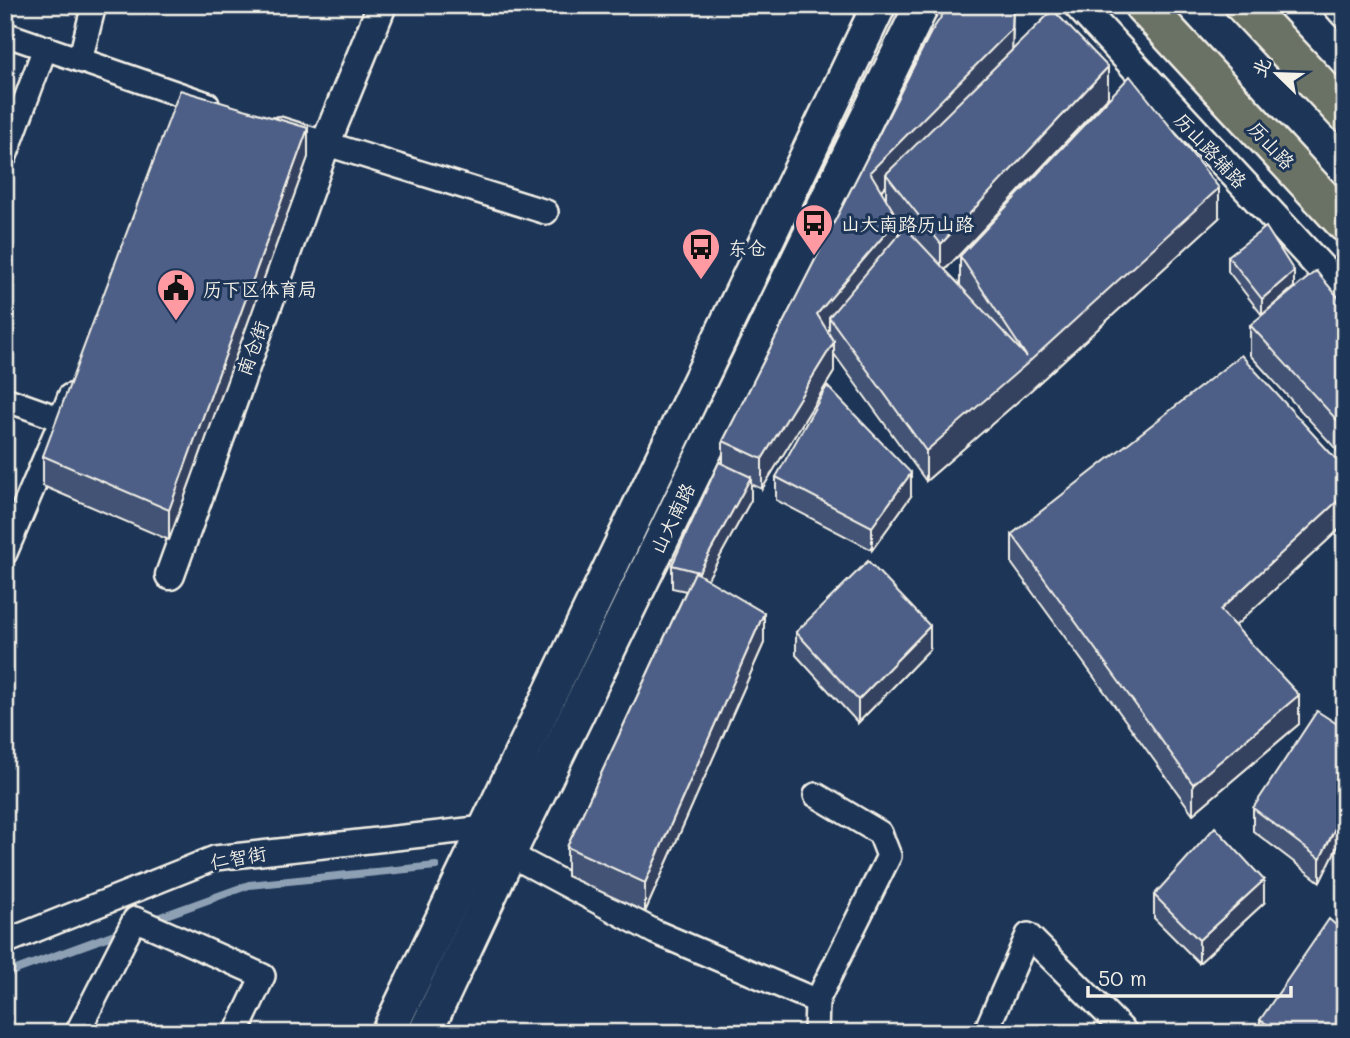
<svg xmlns="http://www.w3.org/2000/svg" width="1350" height="1038" viewBox="0 0 1350 1038" font-family="Mali,'LXGW WenKai TC',sans-serif">
  <style>
    .lines { fill: none; stroke-linecap: round; stroke-linejoin: round }
    .stream { stroke: #8ea1b4; stroke-width: 8 }
    .minor-casing { stroke: #f4f1e8; stroke-width: 28 }
    .tertiary-casing { stroke: #f4f1e8; stroke-width: 33 }
    .secondary-casing { stroke: #f4f1e8; stroke-width: 38 }
    .primary-casing { stroke: #f4f1e8; stroke-width: 42 }
    .minor { stroke: #1d3557; stroke-width: 23 }
    .tertiary { stroke: #1d3557; stroke-width: 28 }
    .secondary { stroke: #1d3557; stroke-width: 33 }
    .primary { stroke: #6b7165; stroke-width: 37 }
    .wall { fill: #425274; stroke: #f4f1e8; stroke-width: 2; fill-rule: evenodd }
    .shaded-wall { fill: #36425e; stroke: #f4f1e8; stroke-width: 2 }
    .building { fill: #4d5f87; stroke: #f4f1e8; stroke-width: 2 }
    .labels { text-anchor: middle; dominant-baseline: central; stroke-width: 6; stroke-linejoin: round; paint-order: stroke }
    .street-label { font-size: 19px; fill: #f4f1e8; stroke: #1d3557 }
    .poi-label { font-size: 19px; fill: #f4f1e8; stroke: #1d3557; text-anchor: start }
  </style>
  <rect width="100%" height="100%" fill="#1d3557"/>
  <filter id="ink" filterUnits="userSpaceOnUse"><feTurbulence type="fractalNoise" baseFrequency=".0143" numOctaves="2"/><feDisplacementMap in="SourceGraphic" scale="14" xChannelSelector="R" yChannelSelector="G"/><feConvolveMatrix kernelMatrix="1 2 1 2 8 2 1 2 1" color-interpolation-filters="sRGB"/></filter>
  <g filter="url(#ink)">
    <g class="lines">
      <g class="stream">
        <path d="M152 920 249 885 436 866"/>
        <path d="M5 974 123 931"/>
      </g>
      <defs>
        <g id="minor">
          <path d="M5 34 207 104"/>
          <path d="M80 60 94 5"/>
          <path d="M279 129 546 212"/>
          <path d="M5 156 45 48"/>
          <path d="M5 399 61 419 70 396"/>
          <path d="M5 553 55 435"/>
          <path d="M509 854 655 932 817 1001 889 856 880 833 816 795"/>
          <path d="M5 942 215 858 485 828"/>
          <path d="M77 1033 135 919 263 976 236 1033"/>
          <path d="M816 1033 817 1001"/>
          <path d="M985 1033 1028 935 1126 1033"/>
        </g>
        <g id="tertiary">
          <path d="M1078 5 1345 294"/>
          <path d="M1337 5 1345 14"/>
          <path d="M170 575 325 145 382 5"/>
        </g>
        <g id="secondary">
          <path d="M388 1033 879 5"/>
          <path d="M425 1033 515 841 922 5"/>
        </g>
        <g id="primary">
          <path d="M1143 5 1345 223"/>
          <path d="M1244 5 1345 113"/>
        </g>
      </defs>
      <use href="#minor" class="minor-casing"/>
      <use href="#tertiary" class="tertiary-casing"/>
      <use href="#secondary" class="secondary-casing"/>
      <use href="#primary" class="primary-casing"/>
      <use href="#minor" class="minor"/>
      <use href="#tertiary" class="tertiary"/>
      <use href="#secondary" class="secondary"/>
      <use href="#primary" class="primary"/>
    </g>
    <g class="wall">
      <path d="M1013 29 1012 50 1108 97 945 270 960 285V256L1219 218 1030 391 926 481 834 354V372L762 489 751 484V500L707 580 764 643 645 912 567 876V847L686 591 672 588V565L723 464V441L931 32ZM886 185V200L881 191ZM896 217 905 227 898 236Z"/>
      <path d="M308 157 169 540 43 486V456Z"/>
      <path d="M1228 256 1294 287 1262 315 1228 271Z"/>
      <path d="M1345 305V459L1250 355V325Z"/>
      <path d="M1345 469V524L1235 626 1299 724 1193 814 1012 564V534Z"/>
      <path d="M776 477 911 496 872 550 776 500Z"/>
      <path d="M796 632 930 649 858 723 796 655Z"/>
      <path d="M1345 729V831L1320 882 1253 831V808Z"/>
      <path d="M1154 895 1264 903 1199 963 1154 918Z"/>
      <path d="M1345 907V1033H1260V1020L1341 930V913Z"/>
    </g>
    <g class="shaded-wall">
      <path d="M1013 5 1012 59 886 174V185L870 202V172Z"/>
      <path d="M1108 67V97L941 274V244Z"/>
      <path d="M308 128V157L169 540V510Z"/>
      <path d="M1219 188V218L1030 391 926 481V451Z"/>
      <path d="M898 219V249L829 317V330L817 343V314Z"/>
      <path d="M1294 271V287L1262 315V299Z"/>
      <path d="M834 342V372L762 489V459Z"/>
      <path d="M911 473V496L872 550V527Z"/>
      <path d="M751 477V500L699 595V572Z"/>
      <path d="M1345 494V524L1220 640V610Z"/>
      <path d="M764 613V643L645 912V883Z"/>
      <path d="M930 626V649L858 723V700Z"/>
      <path d="M1299 695V724L1193 814V784Z"/>
      <path d="M1345 808V831L1320 882V859Z"/>
      <path d="M1264 880V903L1199 963V940Z"/>
    </g>
    <g class="building">
      <path d="M949 5H1013L1012 29 870 172 898 219 817 314 834 342 762 459 723 441 931 32Z"/>
      <path d="M1053 10 1108 67 941 244 886 174Z"/>
      <path d="M1130 76 1219 188 1030 361 926 451 829 317 905 227 1027 357 960 256Z"/>
      <path d="M180 90 308 128 169 510 43 456Z"/>
      <path d="M1266 227 1294 271 1262 299 1228 256Z"/>
      <path d="M1316 271 1345 305V429L1250 325Z"/>
      <path d="M1241 355 1345 469V494L1220 610 1299 695 1193 784 1012 534Z"/>
      <path d="M827 386 911 473 872 527 776 477Z"/>
      <path d="M719 462 751 477 699 572 672 565Z"/>
      <path d="M868 561 930 626 858 700 796 632Z"/>
      <path d="M695 572 764 613 645 883 567 847Z"/>
      <path d="M1317 711 1345 729V808L1320 859 1253 808Z"/>
      <path d="M1215 827 1264 880 1199 940 1154 895Z"/>
      <path d="M1329 919 1345 933V1033H1282L1260 1020Z"/>
    </g>
  </g>
  <defs>
    <symbol id="bus-pin" viewBox="-11 -11 22 30"><path d="M0 17L-7.5 6A9.5 9.5 0 1 1 7.5 6Z" fill="#ff9aa2" stroke="#1d3557"/><path d="M-5-6H5V4H4V6H2V4H-2V6H-4V4H-5ZM-3.5-4V0h7V-4ZM-3.5 1.2v1.5H-2V1.2ZM2 1.2v1.5H3.5V1.2Z" fill="#111"/></symbol>
    <symbol id="civic-pin" viewBox="-11 -11 22 30"><path d="M0 17L-7.5 6A9.5 9.5 0 1 1 7.5 6Z" fill="#ff9aa2" stroke="#1d3557"/><path d="M-.6-6.5H3V-4.5H.6V-3L4-1V1h2V6H-6V1h2V-1L-.6-3ZM-1.2 2.5V6h2.4V2.5Z" fill="#111"/></symbol>
  </defs>
  <g fill-rule="evenodd">
    <use href="#bus-pin" x="792" y="201" width="44" height="60"/>
    <use href="#bus-pin" x="679" y="225" width="44" height="60"/>
    <use href="#civic-pin" x="154" y="266" width="44" height="60"/>
  </g>
  <g class="labels">
    <g class="street-label">
      <text transform="translate(1272 145) rotate(47)">历山路</text>
      <text transform="translate(1211 150) rotate(47)">历山路辅路</text>
      <text transform="translate(252 348) rotate(-70)">南仓街</text>
      <text transform="translate(672 518) rotate(-64)">山大南路</text>
      <text transform="translate(238 857) rotate(-10)">仁智街</text>
    </g>
    <g class="poi-label">
      <text x="841" y="223">山大南路历山路</text>
      <text x="728" y="247">东仓</text>
      <text x="203" y="288">历下区体育局</text>
    </g>
  </g>
  <rect width="1350" height="1038" fill="none" stroke="#1d3557" stroke-width="28"/>
  <rect x="14" y="14" width="1322" height="1010" fill="none" stroke="#f4f1e8" stroke-width="2.5" filter="url(#ink)"/>
  <g transform="translate(1277 74) rotate(293)" stroke="#1d3557" stroke-width="5" paint-order="stroke">
  <path d="M0-5L12 26L0 18L-12 26Z" fill="#f4f1e8"/>
  <text y="-10" font-size="19" font-weight="bold" text-anchor="middle" fill="#f4f1e8">北</text>
  </g>
  <path d="M1088 986v10h203v-10" fill="none" stroke="#f4f1e8" stroke-width="3.5"/>
  <text x="1098" y="986" font-size="21" fill="#f4f1e8" stroke="#1d3557" stroke-width="5" paint-order="stroke">50 m</text>
</svg>
